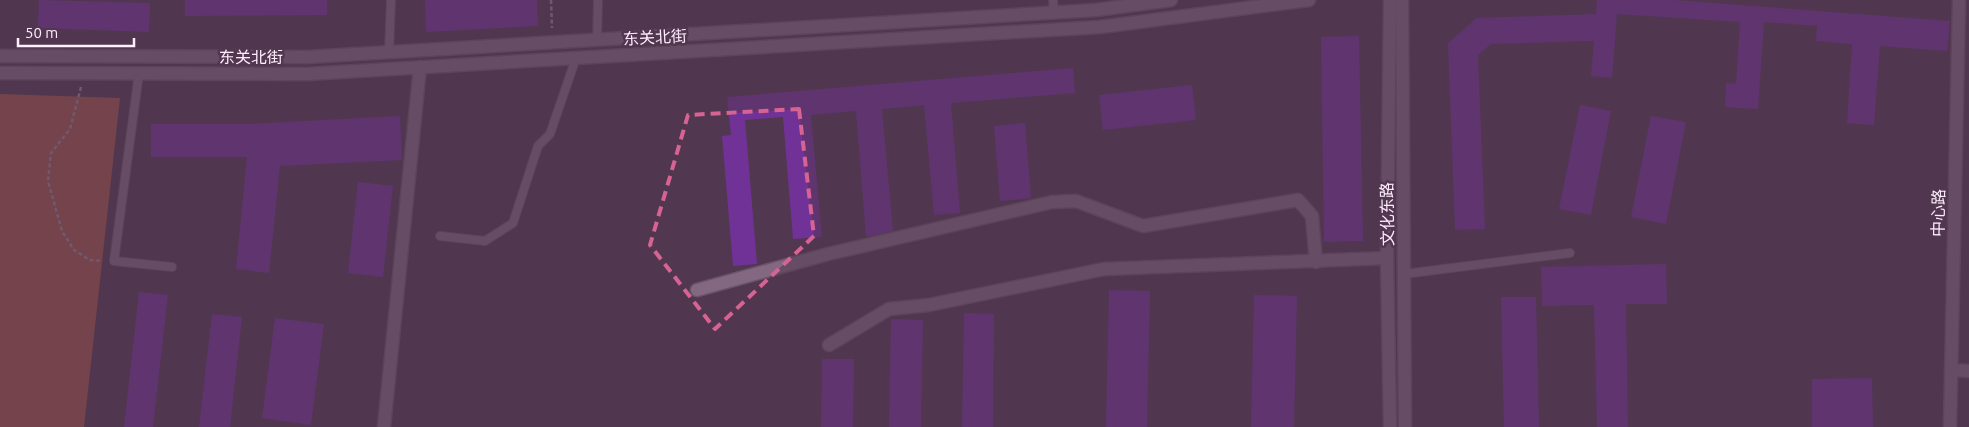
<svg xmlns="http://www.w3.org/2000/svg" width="1969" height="427" viewBox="0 0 1969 427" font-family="Ubuntu,'Noto Sans SC',sans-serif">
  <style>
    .green { fill: #9f5347 }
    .building { fill: #713298 }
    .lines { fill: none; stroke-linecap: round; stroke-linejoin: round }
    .service-casing { stroke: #6a5468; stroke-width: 10 }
    .minor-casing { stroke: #6a5468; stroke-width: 15 }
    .tertiary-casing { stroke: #6a5468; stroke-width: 15 }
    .secondary-casing { stroke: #6a5468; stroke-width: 15 }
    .path { stroke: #988196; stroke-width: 2.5; stroke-dasharray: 4 2.5; stroke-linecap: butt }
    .service { stroke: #846781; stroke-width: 8 }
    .minor { stroke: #846781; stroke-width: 12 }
    .tertiary { stroke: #846781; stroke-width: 12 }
    .secondary { stroke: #846781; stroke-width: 12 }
    .marked { fill: none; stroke: #d76393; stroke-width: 4; stroke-dasharray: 10 6; stroke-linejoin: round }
    .labels { text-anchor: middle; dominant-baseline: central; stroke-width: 5; stroke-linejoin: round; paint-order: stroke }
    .street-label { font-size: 16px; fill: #feedfc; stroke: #51374f }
  </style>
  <rect width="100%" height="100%" fill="#51374f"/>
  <path class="green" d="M0 94 120 98 84 427H0Z"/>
  <g class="building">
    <path d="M39 0 150 3 149 32 38 28Z"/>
    <path d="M185 0H327V15L185 16Z"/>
    <path d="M425 0H537L538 26 426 32Z"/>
    <path d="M1597 0H1674L1950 21 1947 51 1880 46 1874 125 1847 123 1852 44 1816 41 1817 26 1764 22 1758 109 1725 107 1726 83 1736 84 1740 22 1617 14 1612 78 1591 76 1594 41 1491 44 1478 55 1485 229 1455 230 1448 43 1477 18 1596 14Z"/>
    <path d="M1359 36 1363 241 1324 242 1321 37Z"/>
    <path d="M1073 68 1075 93 951 103 960 213 934 215 924 105 882 109 893 231 872 236H866L856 111 811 115 822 237 793 239 783 117 745 120 757 264 733 266 722 136 731 135 727 97Z"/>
    <path d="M1192 85 1196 120 1103 130 1099 95Z"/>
    <path d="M1580 105 1611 111 1591 215 1559 209Z"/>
    <path d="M400 116 402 160 280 166 269 273 236 269 247 157H151V124H249Z"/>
    <path d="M1651 116 1686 122 1666 224 1631 217Z"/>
    <path d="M1025 123 1031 198 1000 201 994 126Z"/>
    <path d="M358 182 393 186 383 277 348 273Z"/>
    <path d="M1666 264 1667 304H1626L1628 427H1597L1594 305 1542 306 1541 267Z"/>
    <path d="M1109 290 1150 291 1147 427H1106Z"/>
    <path d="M139 292 168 295 153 427H124Z"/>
    <path d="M1254 295 1297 296 1294 427H1251Z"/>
    <path d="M1501 297H1536L1539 427H1504Z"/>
    <path d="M964 313 994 314 993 427H962Z"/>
    <path d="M212 314 242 317 230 427H199Z"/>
    <path d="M275 318 324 324 311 425 262 418Z"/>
    <path d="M891 319 923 320 921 427H889Z"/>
    <path d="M822 359H854L853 427H821Z"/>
    <path d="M1872 378 1873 427H1812V379Z"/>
  </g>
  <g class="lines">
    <defs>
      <g id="service">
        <path d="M1053 0 1054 12"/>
        <path d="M597 40 598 0"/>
        <path d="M389 52 391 0"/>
        <path d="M139 73 114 261 172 267"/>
        <path d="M440 236 485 241 513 223 538 146 550 134 576 58"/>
        <path d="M1404 274 1570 253"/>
      </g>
      <g id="minor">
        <path d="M697 290 828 254 1052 202 1076 201 1143 226 1298 200 1312 216 1316 262"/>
        <path d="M829 345 889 309 929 305 1104 269 1387 258"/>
        <path d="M1951 370 1969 371"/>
        <path d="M384 427 420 67"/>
      </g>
      <path id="tertiary" d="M1950 427 1959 0"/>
      <g id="secondary">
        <path d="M1390 0 1387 258 1390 427"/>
        <path d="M1402 0 1405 427"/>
        <path d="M0 56 307 57 1096 10 1171 0"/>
        <path d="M0 73 307 74 1100 27 1309 0"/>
      </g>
    </defs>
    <use href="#service" class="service-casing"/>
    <use href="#minor" class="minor-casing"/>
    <use href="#tertiary" class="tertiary-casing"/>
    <use href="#secondary" class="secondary-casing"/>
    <g class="path">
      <path d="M551 0 552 28"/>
      <path d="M81 87 70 129 51 153 48 181 62 231 74 250 90 260 102 261"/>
    </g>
    <use href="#service" class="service"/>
    <use href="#minor" class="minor"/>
    <use href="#tertiary" class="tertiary"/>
    <use href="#secondary" class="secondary"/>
  </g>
  <path d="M0 0H1969V427H0ZM799 109 814 236 715 329 650 245 688 115Z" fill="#51374f" fill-opacity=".55" fill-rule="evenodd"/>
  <path class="marked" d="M799 109 814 236 715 329 650 245 688 115Z"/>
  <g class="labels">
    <g class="street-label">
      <text transform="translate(655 37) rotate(-3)">东关北街</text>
      <text x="251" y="57">东关北街</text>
      <text transform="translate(1938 213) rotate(-89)">中心路</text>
      <text transform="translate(1387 214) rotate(-91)">文化东路</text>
    </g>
  </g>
  <path d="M18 38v8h116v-8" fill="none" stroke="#feedfc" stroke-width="2.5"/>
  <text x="25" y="38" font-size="15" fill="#feedfc" stroke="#51374f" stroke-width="4" paint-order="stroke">50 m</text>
</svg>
